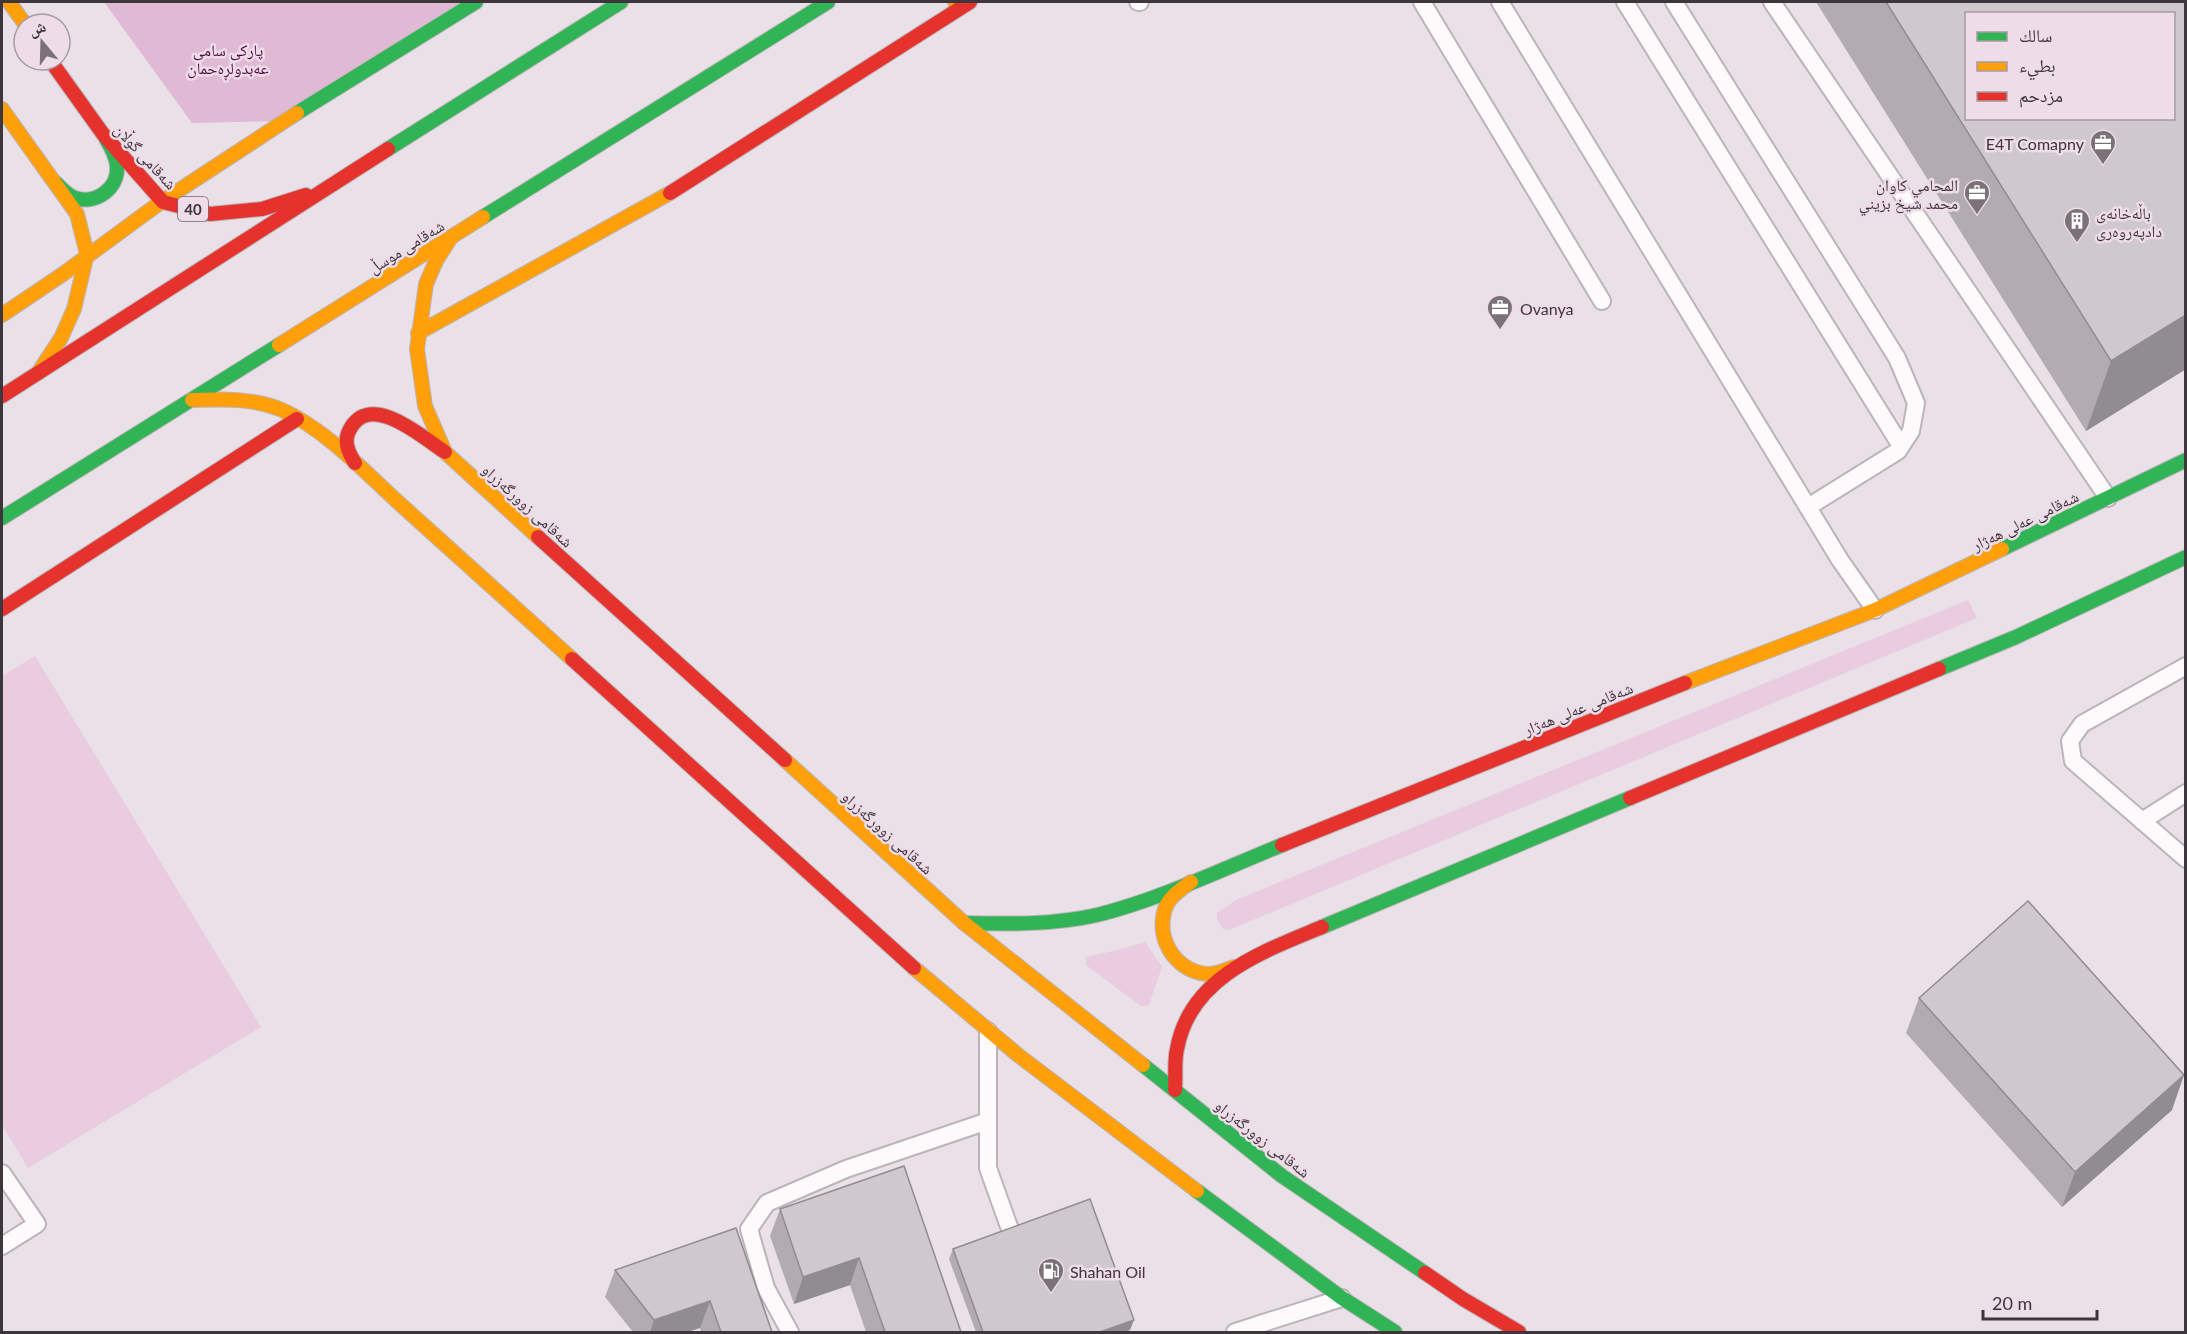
<svg xmlns="http://www.w3.org/2000/svg" width="2187" height="1334" viewBox="0 0 2187 1334" font-family="Lato,'Noto Naskh Arabic',sans-serif">
  <style>
    .green { fill: #e9ccdf }
    .forest { fill: #e0bad4 }
    .lines { fill: none; stroke-linecap: round; stroke-linejoin: round }
    .lane-casing { stroke: #bcb4b9; stroke-width: 20 }
    .fast-casing { stroke: #bcb4b9; stroke-width: 16 }
    .slow-casing { stroke: #bcb4b9; stroke-width: 16 }
    .jam-casing { stroke: #bcb4b9; stroke-width: 16 }
    .lane { stroke: #fcfafb; stroke-width: 16 }
    .fast { stroke: #30b455; stroke-width: 14 }
    .slow { stroke: #ff9f0a; stroke-width: 14 }
    .jam { stroke: #e5322d; stroke-width: 14 }
    .wall { fill: #b2acb0 }
    .shaded-wall { fill: #918c90 }
    .building { fill: #cfc8cd; stroke: #918c90; stroke-width: 1.5; fill-rule: evenodd }
    .labels { text-anchor: middle; dominant-baseline: central; stroke-width: 5; stroke-linejoin: round; paint-order: stroke }
    .shield { fill: #eedce8; stroke: #72686e; stroke-width: 1.5 }
    .shield-label { font-size: 15px; font-weight: bold; fill: #3d363a }
    .park-label { font-size: 16px; fill: #510841; stroke: #eedce8 }
    .poi-label { font-size: 16px; fill: #3d363a; stroke: #eedce8; text-anchor: start }
    .street-label { font-size: 16px; fill: #3d363a; stroke: #eedce8 }
  </style>
  <rect width="100%" height="100%" fill="#eae0e7"/>
  <g class="green">
    <path d="M1968 600 1977 618 1229 930 1223 929 1217 920V913L1236 900Z"/>
    <path d="M35 656 261 1027 28 1168 2 1125V676Z"/>
    <path d="M1145 942 1162 967 1149 1005 1141 1006 1086 965V957L1090 956 1118 950Z"/>
  </g>
  <path class="forest" d="M104 2H480L285 121 192 123Z"/>
  <g class="lines">
    <defs>
      <g id="lane">
        <path d="M1138 2H1140"/>
        <path d="M1422 2 1602 301"/>
        <path d="M1500 2 1840 560 1875 610"/>
        <path d="M1625 2 1901 446"/>
        <path d="M1674 2 1897 358 1916 403 1911 431 1898 451 1808 507"/>
        <path d="M1772 2 2108 498"/>
        <path d="M2186 666 2082 724 2070 741 2073 761 2186 859"/>
        <path d="M2142 821 2186 793"/>
        <path d="M988 1031V1168L1017 1249"/>
        <path d="M2 1173 37 1224 2 1246"/>
        <path d="M790 1332 766 1288 749 1229 767 1203 846 1169 988 1121"/>
        <path d="M1235 1332 1342 1298"/>
      </g>
      <g id="fast">
        <path d="M297 113 476 2"/>
        <path d="M388 149 621 2"/>
        <path d="M56 183C62 189 67 195 75 198 96 205 119 188 117 166 116 156 111 147 106 139"/>
        <path d="M483 217 828 2"/>
        <path d="M2 518 279 345"/>
        <path d="M2002 549 2186 460"/>
        <path d="M1939 669 2016 637 2186 557"/>
        <path d="M964 923C1008 924 1053 925 1097 915 1158 900 1223 869 1282 845"/>
        <path d="M1322 927 1630 798"/>
        <path d="M1143 1065 1282 1176 1425 1273"/>
        <path d="M1197 1191 1342 1298 1395 1332"/>
      </g>
      <g id="slow">
        <path d="M9 2 25 24"/>
        <path d="M955 2 959 8"/>
        <path d="M2 109 77 214 87 254 74 309 61 338 38 373"/>
        <path d="M450 239 436 261 426 284 417 349 425 406 445 452 538 537"/>
        <path d="M2 315 63 274 161 202 297 113"/>
        <path d="M418 333 670 193"/>
        <path d="M279 345 483 217"/>
        <path d="M192 400C222 399 254 398 282 410 325 429 365 472 399 503 457 555 514 607 572 659"/>
        <path d="M1685 683 1875 610 2002 549"/>
        <path d="M785 760 964 923 1143 1065"/>
        <path d="M1191 882C1182 888 1172 895 1167 904 1153 934 1173 971 1207 974 1216 975 1225 970 1234 967"/>
        <path d="M914 968 1018 1055 1197 1191"/>
      </g>
      <g id="jam">
        <path d="M50 60 103 134 163 202 210 214 262 209 306 195"/>
        <path d="M670 193 970 2"/>
        <path d="M2 396 388 149"/>
        <path d="M355 463C348 452 343 441 350 429 371 391 422 437 445 452"/>
        <path d="M538 537 785 760"/>
        <path d="M2 609 297 419"/>
        <path d="M572 659 914 968"/>
        <path d="M1630 798 1939 669"/>
        <path d="M1282 845 1685 683"/>
        <path d="M1175 1090C1176 1076 1174 1062 1177 1049 1190 977 1262 952 1322 927"/>
        <path d="M1425 1273 1463 1299 1519 1332"/>
      </g>
    </defs>
    <use href="#lane" class="lane-casing"/>
    <use href="#fast" class="fast-casing"/>
    <use href="#slow" class="slow-casing"/>
    <use href="#jam" class="jam-casing"/>
    <use href="#lane" class="lane"/>
    <use href="#fast" class="fast"/>
    <use href="#slow" class="slow"/>
    <use href="#jam" class="jam"/>
  </g>
  <g class="wall">
    <path d="M1816 2H2186V369L2086 431Z"/>
    <path d="M1919 998 2172 1110 2062 1207 1906 1033Z"/>
    <path d="M904 1166 961 1332H866L850 1285 794 1304 770 1236 780 1209Z"/>
    <path d="M736 1228 772 1332H701L700 1328 687 1332H633L605 1297 615 1270Z"/>
    <path d="M953 1249 1130 1330 1123 1332H976L949 1259Z"/>
  </g>
  <g class="shaded-wall">
    <path d="M2186 315V369L2086 431 2111 361Z"/>
    <path d="M2184 1075 2172 1110 2062 1207 2075 1172Z"/>
    <path d="M859 1258 850 1285 794 1304 803 1277Z"/>
    <path d="M710 1301 700 1328 687 1332H650L654 1320Z"/>
    <path d="M1134 1320 1130 1330 1123 1332H1100Z"/>
  </g>
  <g class="building">
    <path d="M1886 2H2186V315L2111 361ZM1966 14H2174V118H1966Z"/>
    <path d="M2028 901 2184 1075 2075 1172 1919 998Z"/>
    <path d="M904 1166 961 1332H885L859 1258 803 1277 780 1209Z"/>
    <path d="M1090 1199 1134 1320 1100 1332H983L953 1249Z"/>
    <path d="M736 1228 772 1332H721L710 1301 654 1320 615 1270Z"/>
  </g>
  <defs>
    <symbol id="office-pin" viewBox="-11 -11 22 30"><path d="M0 17L-7.5 6A9.5 9.5 0 1 1 7.5 6Z" fill="#7a7277" stroke="#eedce8"/><path d="M-6-3h4V-5.5h4V-3h4V5H-6ZM-1-4.5V-3h2v-1.5ZM-6 0V1H6V0Z" fill="#fff"/></symbol>
    <symbol id="building-pin" viewBox="-11 -11 22 30"><path d="M0 17L-7.5 6A9.5 9.5 0 1 1 7.5 6Z" fill="#7a7277" stroke="#eedce8"/><path d="M-4-6H4V6H1V3H-1V6H-4ZM-2.5-4.3h1.7v1.8h-1.7ZM.8-4.3h1.7v1.8H.8ZM-2.5-1h1.7V.8h-1.7ZM.8-1h1.7V.8H.8Z" fill="#fff"/></symbol>
    <symbol id="fuel-pin" viewBox="-11 -11 22 30"><path d="M0 17L-7.5 6A9.5 9.5 0 1 1 7.5 6Z" fill="#7a7277" stroke="#eedce8"/><path d="M-5.5-6h7V0h2V4h1.3V-2.5L3-4.5l.8-.8L6-3V5H2.5V1h-1V6h-7ZM-4.2-4.7v3.2H.2V-4.7Z" fill="#fff"/></symbol>
  </defs>
  <g fill-rule="evenodd">
    <use href="#office-pin" x="2088" y="128" width="30" height="40"/>
    <use href="#office-pin" x="1962" y="178" width="30" height="40"/>
    <use href="#building-pin" x="2062" y="206" width="30" height="40"/>
    <use href="#office-pin" x="1485" y="293" width="30" height="40"/>
    <use href="#fuel-pin" x="1036" y="1256" width="30" height="40"/>
  </g>
  <g class="labels">
    <rect class="shield" x="178" y="197" width="30" height="24" rx="4.5"/>
    <g class="shield-label">
      <text x="193" y="209">40</text>
    </g>
    <g class="park-label">
      <text x="228" y="49">پارکی سامی<tspan x="228" dy="18">عەبدولڕەحمان</tspan></text>
    </g>
    <g class="poi-label">
      <text x="2084" y="143" text-anchor="end">E4T Comapny</text>
      <text x="1958" y="184" text-anchor="end">المحامي كاوان<tspan x="1958" dy="18">محمد شيخ بزيني</tspan></text>
      <text x="2096" y="212">باڵەخانەی<tspan x="2096" dy="18">دادپەروەری</tspan></text>
      <text x="1520" y="308">Ovanya</text>
      <text x="1070" y="1271">Shahan Oil</text>
    </g>
    <g class="street-label">
      <text transform="translate(146 156) rotate(47)">شەقامی گوڵان</text>
      <text transform="translate(406 246) rotate(-32)">شەقامی موسڵ</text>
      <text transform="translate(528 505) rotate(42)">شەقامی زوورگەزراو</text>
      <text transform="translate(2025 520) rotate(-26)">شەقامی عەلی هەژار</text>
      <text transform="translate(1578 708) rotate(-22)">شەقامی عەلی هەژار</text>
      <text transform="translate(888 832) rotate(42)">شەقامی زوورگەزراو</text>
      <text transform="translate(1263 1138) rotate(38)">شەقامی زوورگەزراو</text>
    </g>
  </g>
  <rect width="2187" height="1334" fill="none" stroke="#3d363a" stroke-width="6"/>
  <rect x="1965" y="12" width="210" height="108" fill="#eedce8" stroke="#a79aa2" stroke-width="1.5"/>
  <rect x="1977" y="32" width="30" height="9" fill="#30b455" stroke="#a79aa2" stroke-width="1.5"/>
  <text x="2019" y="42" font-size="18" fill="#3d363a">سالك</text>
  <rect x="1977" y="62" width="30" height="9" fill="#ff9f0a" stroke="#a79aa2" stroke-width="1.5"/>
  <text x="2019" y="72" font-size="18" fill="#3d363a">بطيء</text>
  <rect x="1977" y="92" width="30" height="9" fill="#e5322d" stroke="#a79aa2" stroke-width="1.5"/>
  <text x="2019" y="102" font-size="18" fill="#3d363a">مزدحم</text>
  <g transform="translate(42 42) rotate(341)"><circle r="28" fill="#eedce8" stroke="#a79aa2" stroke-width="1.5"/>
  <path d="M0-4.5L10 22L0 15L-10 22Z" fill="#7a7277"/>
  <text y="-9" font-size="16" font-weight="bold" text-anchor="middle" fill="#3d363a">ش</text>
  </g>
  <path d="M1983 1310v9h114v-9" fill="none" stroke="#3d363a" stroke-width="3"/>
  <text x="1992" y="1310" font-size="18" fill="#3d363a" stroke="#eedce8" stroke-width="4.5" paint-order="stroke">20 m</text>
</svg>
